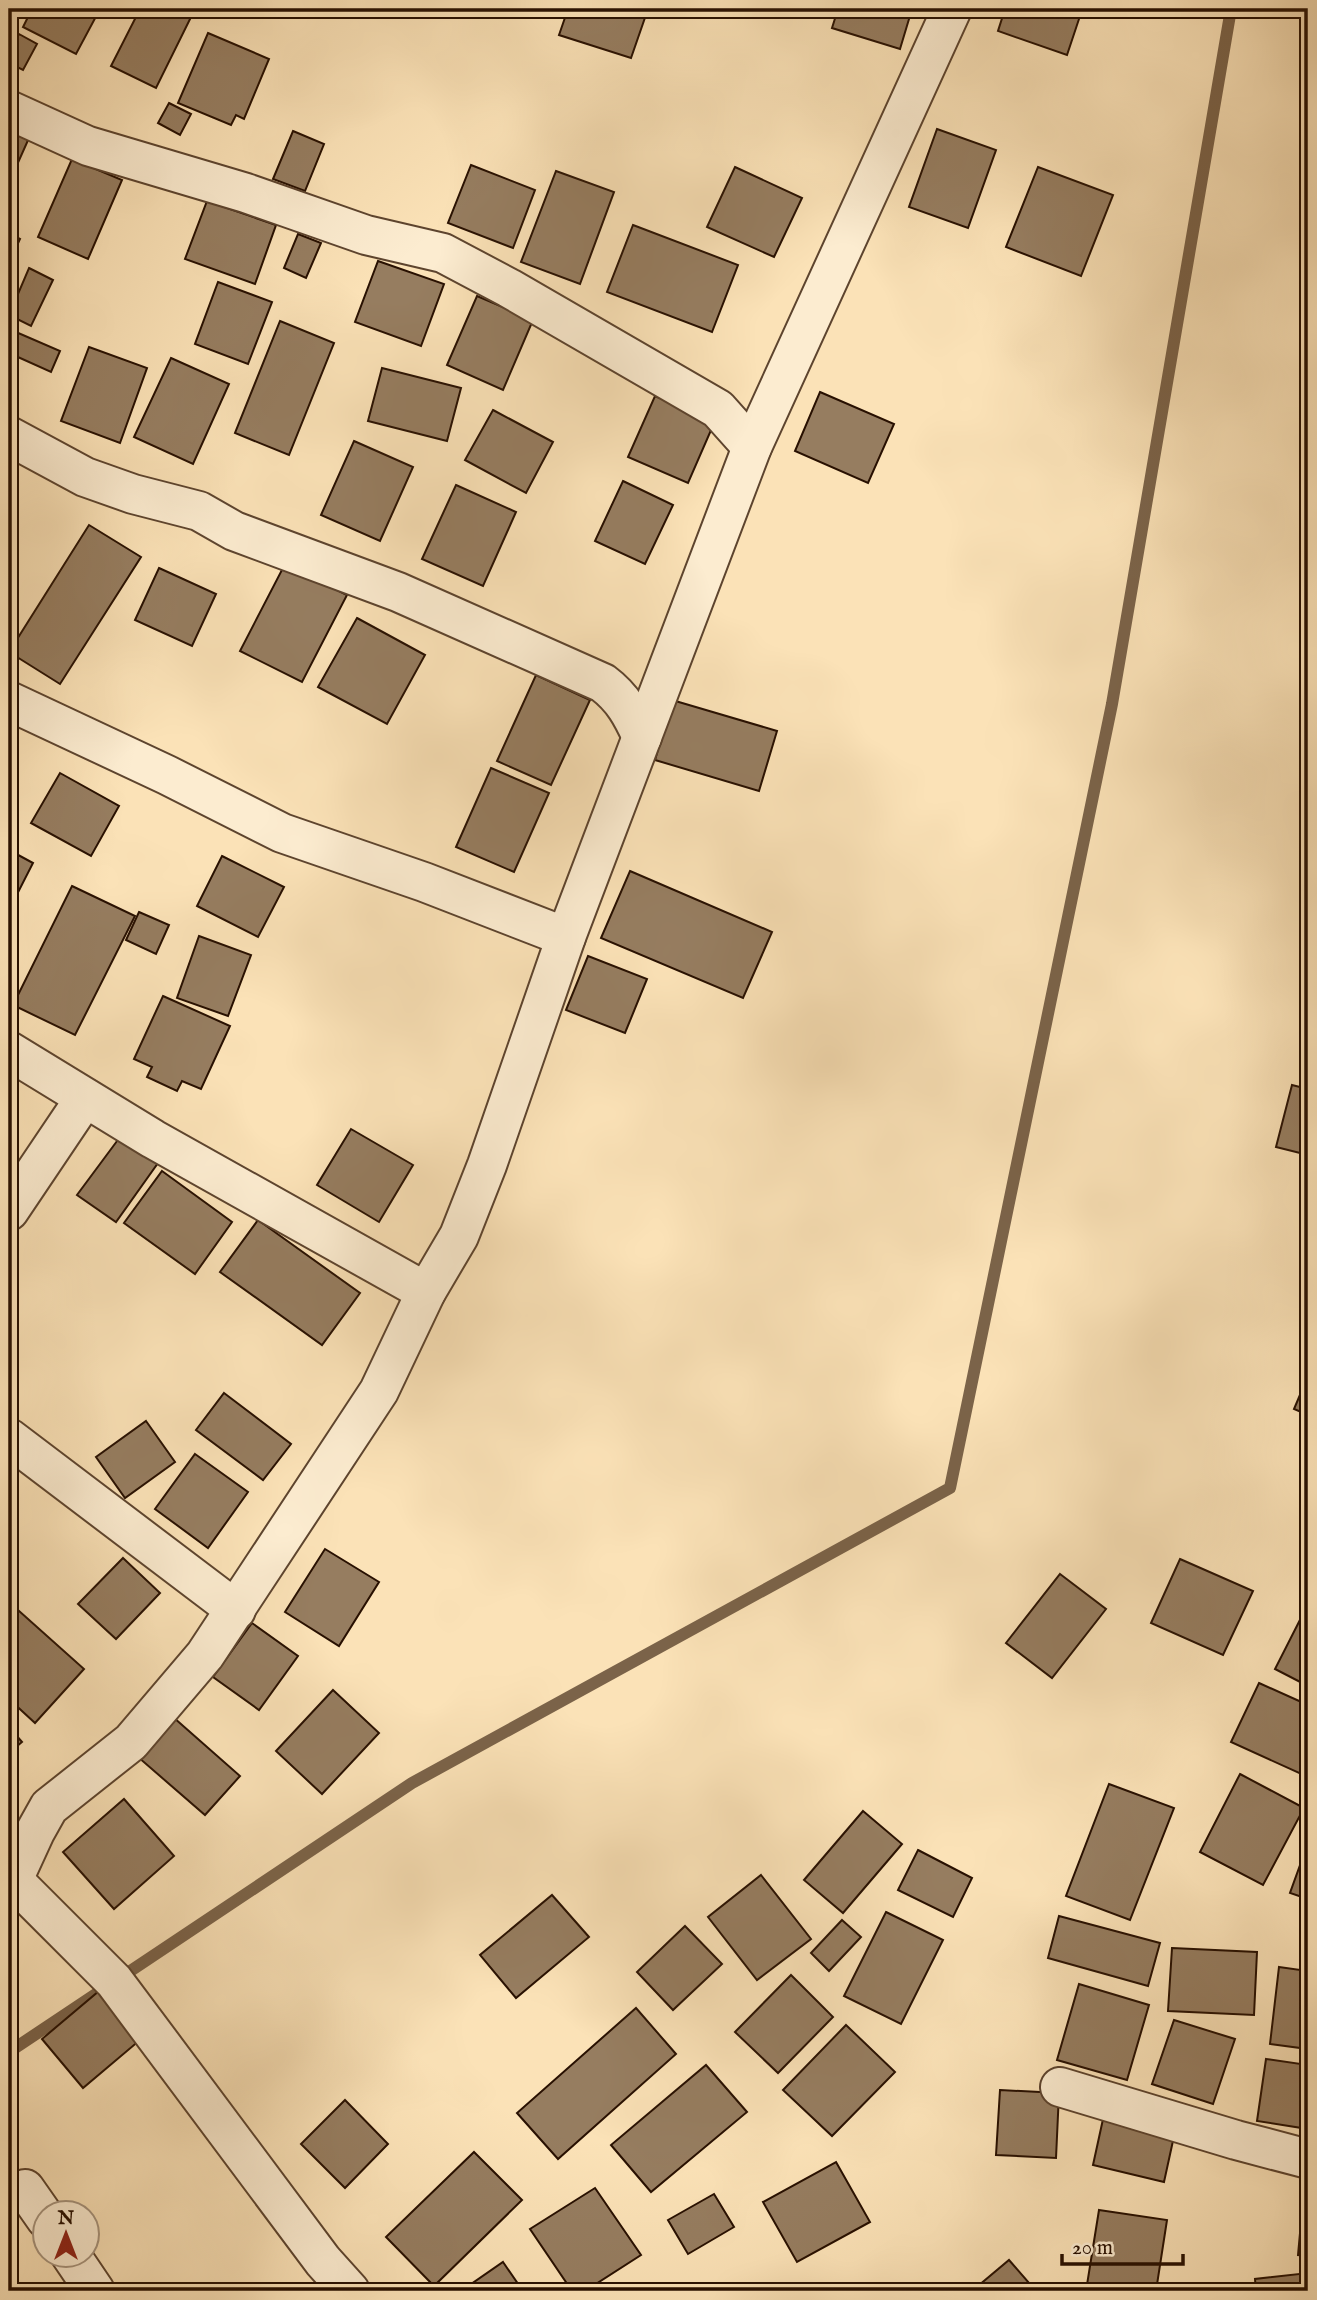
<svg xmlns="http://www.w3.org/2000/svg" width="1317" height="2300" viewBox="0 0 1317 2300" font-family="'IM FELL English',serif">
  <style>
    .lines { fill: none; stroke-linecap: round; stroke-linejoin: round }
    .stream { stroke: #7b6349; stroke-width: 12 }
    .building { fill: #967d60; stroke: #281001; stroke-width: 2 }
    .minor-casing { stroke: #5d442e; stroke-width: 42 }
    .minor { stroke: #fcecd0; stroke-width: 38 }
  </style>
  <rect width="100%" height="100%" fill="#fbe2b7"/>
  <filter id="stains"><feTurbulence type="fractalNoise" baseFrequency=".00286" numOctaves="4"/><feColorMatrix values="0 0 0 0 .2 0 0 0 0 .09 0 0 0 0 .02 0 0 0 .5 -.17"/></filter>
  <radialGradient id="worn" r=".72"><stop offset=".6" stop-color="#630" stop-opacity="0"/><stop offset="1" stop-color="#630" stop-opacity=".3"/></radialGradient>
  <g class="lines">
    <path class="stream" d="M9 2052 412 1783 950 1488 1112 704 1231 9"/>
  </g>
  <g class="building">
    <path d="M32 9H100L76 54 23 27Z"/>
    <path d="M140 9H195L156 88 111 66Z"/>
    <path d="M568 9H648L631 58 559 35Z"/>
    <path d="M838 9H912L900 49 832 28Z"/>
    <path d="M1005 9H1069L1081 13 1067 55 998 31Z"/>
    <path d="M208 33 269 59 244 119 236 115 231 125 178 103Z"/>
    <path d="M19 34 37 44 23 70 9 63V53Z"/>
    <path d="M169 103 191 114 180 135 158 123Z"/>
    <path d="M937 129 996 150 968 228 909 207Z"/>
    <path d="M9 130 29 138 17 165 9 161Z"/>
    <path d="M293 131 324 144 305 191 273 179Z"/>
    <path d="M72 159 122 180 88 259 38 237Z"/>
    <path d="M471 165 535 190 513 248 448 223Z"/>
    <path d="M735 167 802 198 774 257 707 227Z"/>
    <path d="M1038 167 1113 195 1081 276 1006 247Z"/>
    <path d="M556 171 614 192 580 284 521 262Z"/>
    <path d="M207 201 276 225 255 284 185 259Z"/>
    <path d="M633 225 738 265 712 332 607 292Z"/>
    <path d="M9 233 20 239 9 263Z"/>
    <path d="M298 234 321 243 306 278 284 268Z"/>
    <path d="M378 261 444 284 421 346 355 322Z"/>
    <path d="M29 268 53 280 31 326 9 315Z"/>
    <path d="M218 282 272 302 248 364 195 344Z"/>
    <path d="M477 296 533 320 503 390 447 365Z"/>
    <path d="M280 321 334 343 289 455 235 433Z"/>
    <path d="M9 329 60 351 51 372 9 353Z"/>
    <path d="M89 347 147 368 120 443 61 421Z"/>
    <path d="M171 358 229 384 193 464 134 437Z"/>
    <path d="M382 368 461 388 447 441 368 421Z"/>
    <path d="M820 392 894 424 868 483 795 451Z"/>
    <path d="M655 396 715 421 688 483 628 457Z"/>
    <path d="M493 410 553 442 526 493 465 460Z"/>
    <path d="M354 441 413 467 380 541 321 515Z"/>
    <path d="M623 481 673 505 645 564 595 541Z"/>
    <path d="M456 485 516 512 483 586 422 559Z"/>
    <path d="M89 525 141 557 60 684 9 652Z"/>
    <path d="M285 564 347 595 302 682 240 651Z"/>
    <path d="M159 568 216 594 192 646 135 620Z"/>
    <path d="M357 618 425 655 387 724 318 687Z"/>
    <path d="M536 675 590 700 551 785 497 761Z"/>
    <path d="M672 700 777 731 759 791 655 760Z"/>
    <path d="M491 768 549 793 514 872 456 847Z"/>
    <path d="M60 773 119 806 91 856 31 823Z"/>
    <path d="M9 850 33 863 9 910Z"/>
    <path d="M222 856 284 887 258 937 197 906Z"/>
    <path d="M630 871 772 932 743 998 601 938Z"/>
    <path d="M72 886 135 916 75 1035 13 1005Z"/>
    <path d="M139 912 169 925 156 954 126 940Z"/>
    <path d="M199 936 251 955 228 1016 177 998Z"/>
    <path d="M588 956 647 979 625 1033 566 1010Z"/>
    <path d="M163 996 230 1026 201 1089 182 1081 177 1091 147 1077 152 1067 134 1059Z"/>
    <path d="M1292 1085 1308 1089V1155L1276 1147Z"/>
    <path d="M351 1129 413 1165 379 1222 317 1185Z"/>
    <path d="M120 1137 158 1163 116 1222 77 1195Z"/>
    <path d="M162 1171 232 1222 195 1274 124 1223Z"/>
    <path d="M258 1220 360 1293 322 1345 220 1272Z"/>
    <path d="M1308 1376V1415L1294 1409Z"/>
    <path d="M224 1393 291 1444 263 1480 196 1430Z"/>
    <path d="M146 1421 175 1462 125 1498 96 1457Z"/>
    <path d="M195 1454 248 1492 208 1548 155 1509Z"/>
    <path d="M325 1549 379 1582 339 1646 285 1612Z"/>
    <path d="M123 1558 160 1593 116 1639 78 1604Z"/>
    <path d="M1180 1559 1253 1591 1223 1655 1151 1623Z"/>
    <path d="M1060 1574 1106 1609 1052 1678 1006 1643Z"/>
    <path d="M9 1602 84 1669 35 1723 9 1699Z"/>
    <path d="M1304 1612 1308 1613V1686L1275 1669Z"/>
    <path d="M252 1623 298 1656 259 1710 213 1677Z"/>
    <path d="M1259 1683 1308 1705V1777L1231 1742Z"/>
    <path d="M333 1690 379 1733 322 1794 276 1751Z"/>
    <path d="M173 1717 240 1776 205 1815 138 1757Z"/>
    <path d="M9 1727 22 1742 9 1753Z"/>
    <path d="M1240 1774 1304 1808 1263 1885 1200 1852Z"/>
    <path d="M1109 1784 1174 1808 1130 1920 1066 1896Z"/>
    <path d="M124 1799 174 1856 114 1909 63 1852Z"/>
    <path d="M863 1811 902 1844 843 1913 804 1880Z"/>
    <path d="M1308 1843V1899L1290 1893Z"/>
    <path d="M918 1850 972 1878 953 1917 898 1890Z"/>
    <path d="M761 1875 811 1939 757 1980 708 1917Z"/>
    <path d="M552 1895 589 1937 516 1998 480 1955Z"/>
    <path d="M886 1912 943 1940 901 2024 844 1996Z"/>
    <path d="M1059 1916 1160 1943 1148 1986 1048 1958Z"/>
    <path d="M842 1920 861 1937 829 1971 811 1953Z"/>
    <path d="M685 1926 722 1964 673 2010 637 1972Z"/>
    <path d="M1172 1948 1257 1952 1254 2015 1168 2011Z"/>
    <path d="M1279 1967 1308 1971V2049L1270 2044Z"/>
    <path d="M791 1975 833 2017 778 2073 735 2032Z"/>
    <path d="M1079 1984 1149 2005 1127 2080 1057 2060Z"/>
    <path d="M99 1991 140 2040 83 2088 42 2039Z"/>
    <path d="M636 2008 676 2054 558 2159 517 2113Z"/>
    <path d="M1174 2020 1235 2039 1213 2104 1152 2084Z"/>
    <path d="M846 2025 895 2072 832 2136 783 2090Z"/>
    <path d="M1266 2059 1308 2065V2129L1257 2121Z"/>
    <path d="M706 2065 747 2112 651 2192 611 2145Z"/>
    <path d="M1000 2090 1059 2093 1056 2158 996 2155Z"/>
    <path d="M345 2100 388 2144 345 2188 301 2144Z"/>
    <path d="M1105 2110 1176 2127 1164 2182 1093 2165Z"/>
    <path d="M474 2152 522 2200 434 2286 386 2237Z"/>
    <path d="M836 2162 870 2222 797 2262 763 2202Z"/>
    <path d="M595 2188 641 2255 585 2291H572L530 2229Z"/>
    <path d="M1304 2189H1308V2256L1298 2255Z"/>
    <path d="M714 2194 734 2227 688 2254 668 2220Z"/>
    <path d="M1099 2210 1167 2220 1156 2291H1086Z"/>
    <path d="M1009 2260 1036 2291H972Z"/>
    <path d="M503 2262 523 2291H461Z"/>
    <path d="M1308 2273V2291H1256L1255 2279Z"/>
  </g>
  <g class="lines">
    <defs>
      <g id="minor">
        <path d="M9 110 88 146 246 193 366 235 443 253 509 288 718 409 752 447"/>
        <path d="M9 436 85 477 133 494 199 511 234 531 398 592 603 683C623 698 632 715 642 737"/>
        <path d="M9 701 167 775 282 833 424 882 566 937"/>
        <path d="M9 1051 153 1139 426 1292"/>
        <path d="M9 1211 85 1098"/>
        <path d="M9 1438 236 1610"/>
        <path d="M9 1878 13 1880 114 1981 323 2261 350 2291"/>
        <path d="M13 1880 35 1832 49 1807 131 1742 205 1655 379 1391 426 1292 459 1236 487 1165 566 937 752 447 952 9"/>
        <path d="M1060 2087 1236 2140 1308 2159"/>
        <path d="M25 2189 46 2219"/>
        <path d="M70 2254 95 2291"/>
      </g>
    </defs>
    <use href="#minor" class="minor-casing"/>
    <use href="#minor" class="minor"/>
  </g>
  <rect width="1317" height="2300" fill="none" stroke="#fbe2b7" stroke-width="35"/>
  <rect x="10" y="10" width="1296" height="2279" fill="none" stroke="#281001" stroke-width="3.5"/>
  <rect x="18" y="18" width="1282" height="2265" fill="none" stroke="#281001" stroke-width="2"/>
  <g transform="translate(66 2234)"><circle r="33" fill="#fcecd0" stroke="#a7947d" stroke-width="2"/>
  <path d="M0-5L12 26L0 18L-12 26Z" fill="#8f2418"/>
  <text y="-10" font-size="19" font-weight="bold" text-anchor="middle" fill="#281001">N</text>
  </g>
  <path d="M1062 2254v10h121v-10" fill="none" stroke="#281001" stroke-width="3.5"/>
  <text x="1072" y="2254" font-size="21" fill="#281001" stroke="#fcecd0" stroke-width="5" paint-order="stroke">20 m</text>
  <rect width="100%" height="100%" filter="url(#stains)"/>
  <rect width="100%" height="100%" fill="url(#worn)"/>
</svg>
